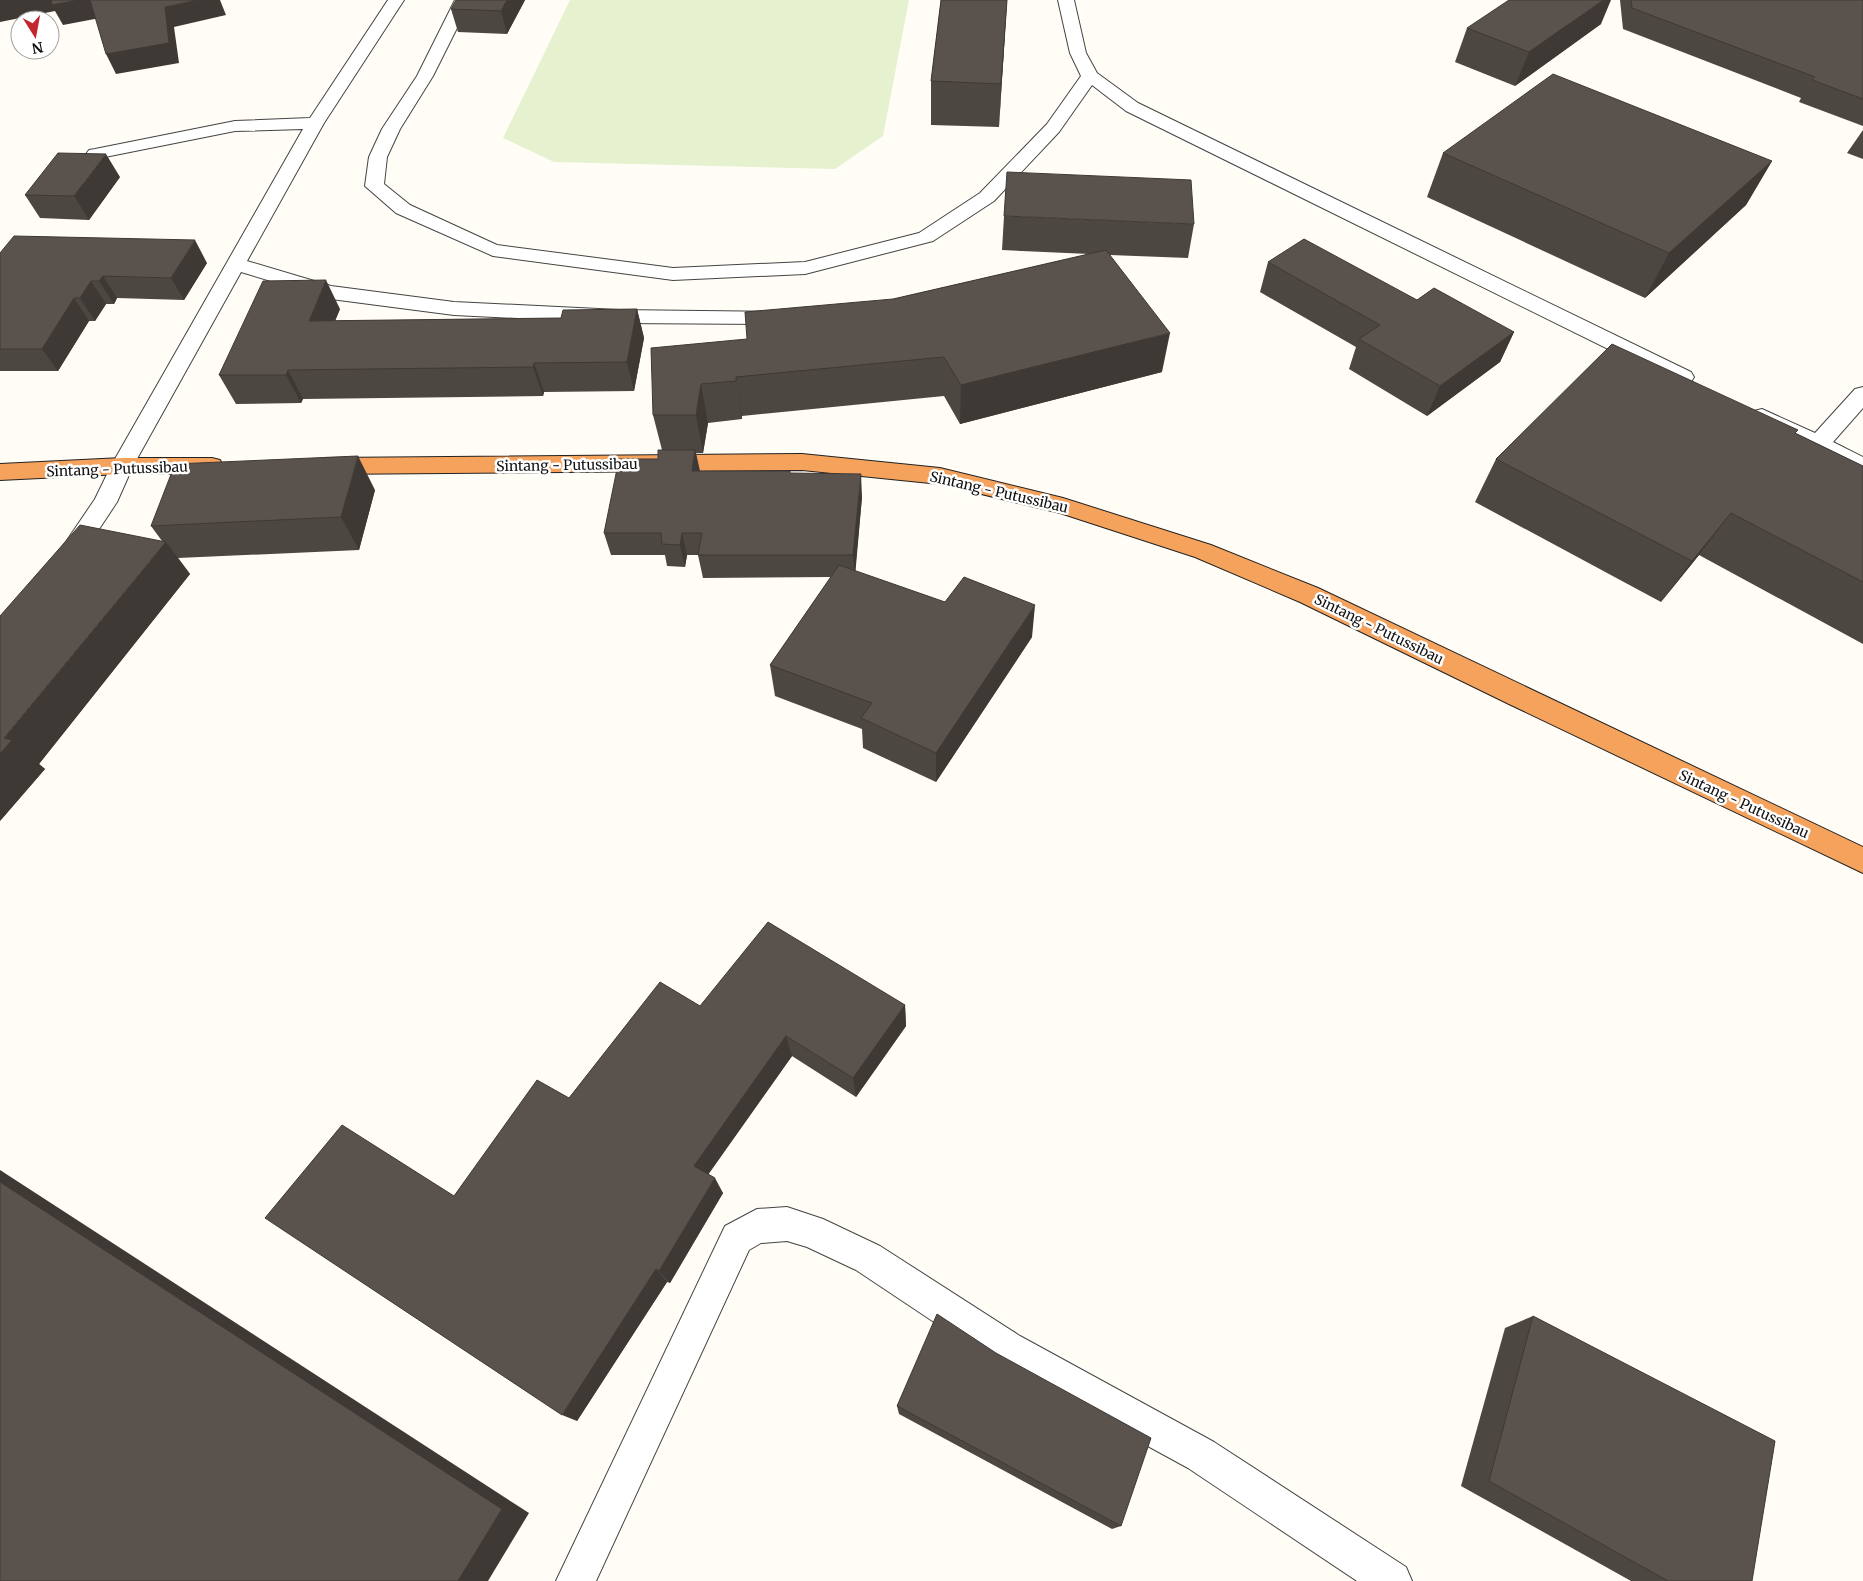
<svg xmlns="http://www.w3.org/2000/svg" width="1863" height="1581" viewBox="0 0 1863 1581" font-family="Merriweather,serif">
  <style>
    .pitch { fill: #e6f2cf }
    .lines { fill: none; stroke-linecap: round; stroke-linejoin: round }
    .minor-casing { stroke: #444; stroke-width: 2 }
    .highway-casing { stroke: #222; stroke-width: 2 }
    .minor { fill: #fff; fill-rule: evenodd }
    .highway { fill: #f5a25d; fill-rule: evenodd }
    .wall { fill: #4d4742 }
    .shaded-wall { fill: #3f3936 }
    .building { fill: #5a524d; stroke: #3f3936 }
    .labels { text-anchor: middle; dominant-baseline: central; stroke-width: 5; stroke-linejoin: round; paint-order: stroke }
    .street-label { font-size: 14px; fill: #111; stroke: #fff }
  </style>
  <rect width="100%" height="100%" fill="#fffdf5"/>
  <path class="pitch" d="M570 0H909L883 136 835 169 554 162 503 138Z"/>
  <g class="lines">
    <defs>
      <g id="minor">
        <path d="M388 0H404L324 123 247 261 331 286 454 302 619 310 783 312 790 313 793 318 790 323 783 324 619 323 454 315 331 299 241 272 133 466 117 502 76 564 67 567 58 564 55 558 95 499 111 466 303 129 235 131 95 159 89 158 86 154 89 150 95 149 235 121 310 118Z"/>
        <path d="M455 0H471L433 76 400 129 387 157 384 184 410 205 497 245 673 268 805 262 919 233 980 193 1047 124 1081 76 1070 53 1058 0H1074L1086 53 1097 73 1138 103 1691 372 1694 377 1691 382 1683 384 1675 382 1126 111 1092 85 1059 132 994 201 933 241 805 274 673 280 493 256 396 213 365 186 369 157 382 129 417 76Z"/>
        <path d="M1863 387V408L1833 442 1863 457V474L1754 421 1751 416 1754 411 1762 409 1815 433 1855 389Z"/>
        <path d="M787 1207 823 1219 880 1246 1020 1336 1214 1442 1406 1567 1412 1581H1357L1188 1468 994 1362 856 1270 807 1247 787 1241 761 1243 749 1250 596 1581H556L725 1226 757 1209Z"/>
      </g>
      <g id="highway">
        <path d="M802 454 940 468 1063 498 1211 545 1318 588 1863 847V873L1509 704 1300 602 1195 557 1060 513 940 484 802 470 325 474 317 472 314 466 317 460 325 458Z"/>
        <path d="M122 458H212L220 460 223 466 220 472 212 474H122L0 480V464Z"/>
      </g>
    </defs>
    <use href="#minor" class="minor-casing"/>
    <use href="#highway" class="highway-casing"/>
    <use href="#minor" class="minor"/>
    <use href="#highway" class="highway"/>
  </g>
  <g class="wall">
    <path d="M525 0 507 34 458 32 451 9Z"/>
    <path d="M941 0H1007L999 127 931 125V81Z"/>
    <path d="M1620 0H1863V126L1799 102 1801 98 1623 29Z"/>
    <path d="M1601 24 1515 86 1455 62 1467 28Z"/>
    <path d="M1863 130V159L1847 153Z"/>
    <path d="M1443 153 1772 161 1746 205 1645 298 1427 197Z"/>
    <path d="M120 177 89 220 40 218 25 195Z"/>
    <path d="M1004 216 1194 224 1188 258 1110 255 1162 372 960 424 944 396 742 416V419L708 423 703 453H696L700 471 791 473 862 497 855 571 1032 637 936 782 863 748 862 729 775 696 770 665 831 577 703 578 698 555H687L685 567 667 566 665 555H611L604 533 658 459 662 450 653 415 747 339 893 299 1089 254 1002 250Z"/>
    <path d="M0 253 207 263 184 300 117 298 114 304H106L95 321H89L58 371H0Z"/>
    <path d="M1268 262 1417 300 1514 332 1500 362 1427 416 1349 369 1356 347 1260 292Z"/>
    <path d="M340 309 335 321 561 318 637 309 644 338 634 391 544 392 543 396 303 399 301 403 236 404 219 375Z"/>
    <path d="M1795 433 1863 466V644L1699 555 1661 602 1475 502 1496 459Z"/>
    <path d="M375 490 359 550 178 558 190 574 39 764 45 769 0 821 162 541 151 526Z"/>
    <path d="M905 1005 906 1026 856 1097 792 1056 708 1174 723 1193 670 1283 667 1282 577 1421 454 1196 569 1098 700 1006Z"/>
    <path d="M1533 1316 1752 1581H1631L1461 1486 1505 1328Z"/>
    <path d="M996 1353 1121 1526 1112 1529 899 1414 897 1406Z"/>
  </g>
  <g class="shaded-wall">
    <path d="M0 0H91L100 18 63 25 55 11 0 22Z"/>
    <path d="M197 0H220L226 15 174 27 179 63 116 74 106 54 165 7Z"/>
    <path d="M507 0H525L507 34 501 11Z"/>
    <path d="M1007 0 999 127 1001 84Z"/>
    <path d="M1603 0H1611L1601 24 1515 86 1529 52Z"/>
    <path d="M106 154 120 177 89 220 74 196Z"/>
    <path d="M1772 161 1746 205 1645 298 1669 253Z"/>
    <path d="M195 240 207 263 184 300 171 278Z"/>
    <path d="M103 276 117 298 114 304 99 281Z"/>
    <path d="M326 280 340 309 323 350 309 321Z"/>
    <path d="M91 281 106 304 95 321 80 298Z"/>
    <path d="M74 298 89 321 58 371 42 349Z"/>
    <path d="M637 309 644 338 634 391 627 362Z"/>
    <path d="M1514 332 1500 362 1427 416 1440 386Z"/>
    <path d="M1170 333 1162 372 960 424 961 385Z"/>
    <path d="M534 363 544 392 543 396 533 367Z"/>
    <path d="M288 370 303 399 301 403 286 375Z"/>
    <path d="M736 377 742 416V419Z"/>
    <path d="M701 384 708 423 703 453 696 415Z"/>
    <path d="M695 450 700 473 692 471Z"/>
    <path d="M358 456 375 490 359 550 341 517Z"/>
    <path d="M861 474 862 497 855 577 853 555Z"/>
    <path d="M1731 513 1699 555 1661 602 1692 561Z"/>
    <path d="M682 533 687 555 685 567 680 545Z"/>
    <path d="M166 542 190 574 39 764 45 769 0 821V754L4 738Z"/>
    <path d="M1035 605 1032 637 936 782V753Z"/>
    <path d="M905 1005 906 1026 856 1097 853 1078Z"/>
    <path d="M786 1036 792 1056 703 1182 694 1166Z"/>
    <path d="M0 1170 529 1513 488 1581H458L0 1182Z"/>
    <path d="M715 1178 723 1193 670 1283 659 1271Z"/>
    <path d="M656 1269 667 1282 577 1421 562 1415Z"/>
  </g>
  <g class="building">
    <path d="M51 0H79L52 5Z"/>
    <path d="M90 0H197L165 7 169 43 106 54Z"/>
    <path d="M456 0H507L501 11 451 9Z"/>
    <path d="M941 0H1007L1001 84 931 81Z"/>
    <path d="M1509 0H1603L1529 52 1467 28Z"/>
    <path d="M1631 0H1863V99L1812 80 1815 77 1632 8Z"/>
    <path d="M1553 74 1772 161 1669 253 1443 153Z"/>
    <path d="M58 153 106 154 74 196 25 195Z"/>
    <path d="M1007 172 1191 180 1194 224 1004 216Z"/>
    <path d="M14 236 195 240 171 278 103 276 99 281H91L80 298H74L42 349H0V253Z"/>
    <path d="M1304 239 1417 300 1434 288 1514 332 1440 386 1359 339 1380 325 1268 262Z"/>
    <path d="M1106 250 1170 333 961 385 944 357 736 377V381L701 384 696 415H653L651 348 747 339 745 312 893 299Z"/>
    <path d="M326 280 309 321 561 318 563 310 637 309 627 362 534 363 533 367 288 370 286 375H219L263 281Z"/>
    <path d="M1612 344 1798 430 1795 433 1863 466V582L1731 513 1692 561 1496 459Z"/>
    <path d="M658 450H695L692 471H790V473L861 474 853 555H698L702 533H682L680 545 662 544 661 533H604L619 459H658Z"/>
    <path d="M358 456 341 517 151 526 175 464Z"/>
    <path d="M80 525 166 542 4 738 12 740 0 754V616Z"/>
    <path d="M839 565 945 602 964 577 1035 605 936 753 861 718 872 703 770 665Z"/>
    <path d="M768 922 905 1005 853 1078 786 1036 694 1166 715 1178 659 1271 656 1269 562 1415 265 1218 342 1125 454 1196 537 1080 569 1098 660 982 700 1006Z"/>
    <path d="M0 1182 502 1509 458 1581H0Z"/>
    <path d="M937 1314 996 1353 1151 1438 1121 1526 897 1406Z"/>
    <path d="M1533 1316 1775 1441 1752 1581H1668L1489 1481Z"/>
  </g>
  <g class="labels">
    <g class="street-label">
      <text transform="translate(567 465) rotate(-1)">Sintang - Putussibau</text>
      <text transform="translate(117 469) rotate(-2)">Sintang - Putussibau</text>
      <text transform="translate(999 492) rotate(13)">Sintang - Putussibau</text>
      <text transform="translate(1379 629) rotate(26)">Sintang - Putussibau</text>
      <text transform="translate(1744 804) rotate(25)">Sintang - Putussibau</text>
    </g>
  </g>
  <g transform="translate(35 35) rotate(169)"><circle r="24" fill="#ffffff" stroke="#a0a0a0"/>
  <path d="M0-4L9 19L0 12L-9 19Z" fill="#c4262e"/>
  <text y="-8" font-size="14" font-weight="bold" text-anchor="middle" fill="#111111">N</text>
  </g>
</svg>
